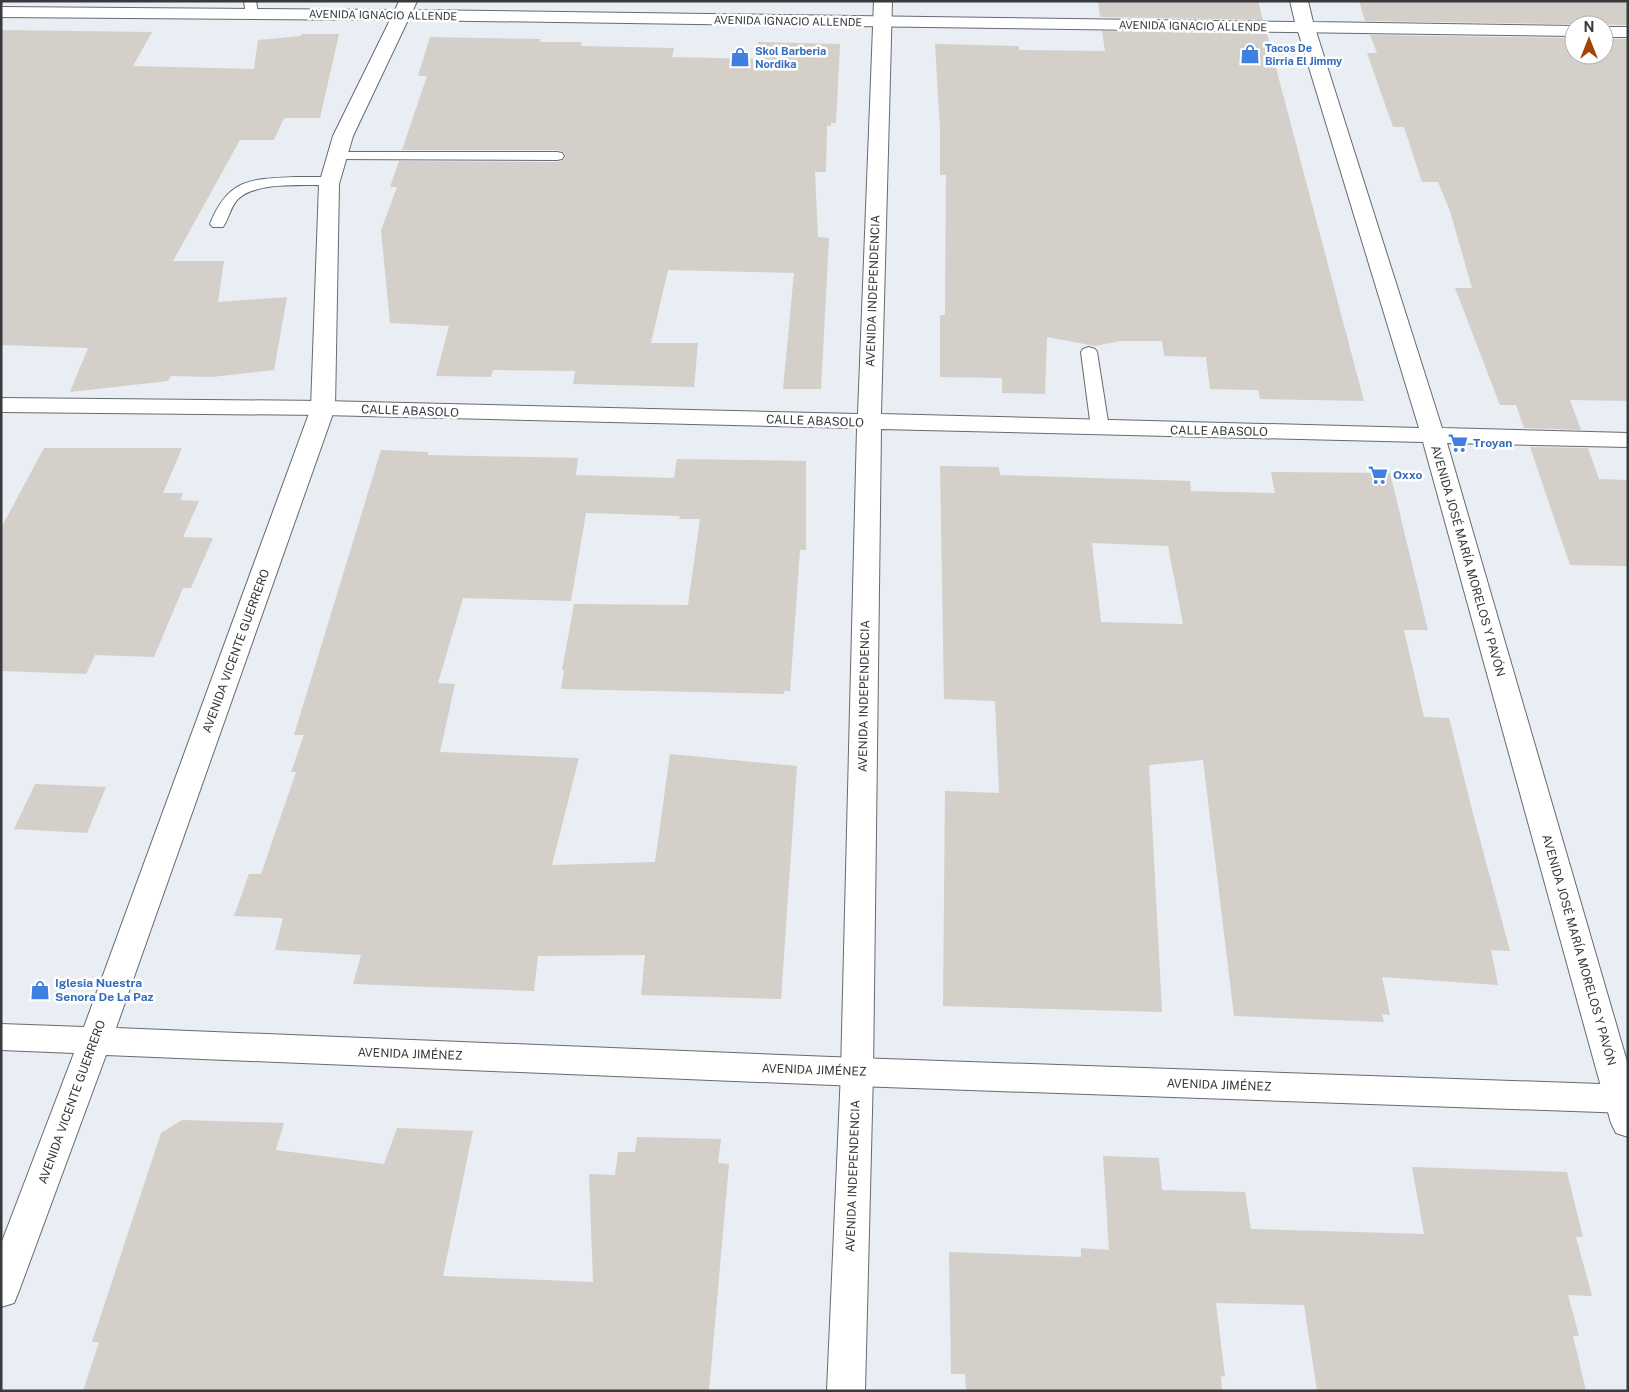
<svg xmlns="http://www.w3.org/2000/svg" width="1629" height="1392" viewBox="0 0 1629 1392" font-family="'Public Sans',sans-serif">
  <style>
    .building { fill: #d4cfc9; fill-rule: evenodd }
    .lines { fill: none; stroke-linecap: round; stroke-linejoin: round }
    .lane-casing { stroke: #676b70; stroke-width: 2 }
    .street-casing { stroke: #676b70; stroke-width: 2 }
    .secondary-casing { stroke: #676b70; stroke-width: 2 }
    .lane { fill: #fff; fill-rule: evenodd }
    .street { fill: #fff; fill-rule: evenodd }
    .secondary { fill: #fff; fill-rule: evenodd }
    .labels { text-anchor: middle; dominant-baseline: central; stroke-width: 5; stroke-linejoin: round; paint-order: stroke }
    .far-street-label { font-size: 11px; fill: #37393b; stroke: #fff }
    .far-shop-label { font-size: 11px; font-weight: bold; fill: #366cbe; stroke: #fff; text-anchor: start }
    .street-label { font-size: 12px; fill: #37393b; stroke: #fff }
    .shop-label { font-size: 12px; font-weight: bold; fill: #366cbe; stroke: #fff; text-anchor: start }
  </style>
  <rect width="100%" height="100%" fill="#e9edf4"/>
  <g class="building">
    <path d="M1098 1H1258L1263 20 1100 17Z"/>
    <path d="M1359 1H1628V25L1365 21Z"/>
    <path d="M1 30 152 32 133 66 254 69 258 40 301 36V34H339L320 118H284L274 140H240L173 261H224L218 302 287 297 274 370 212 377 171 376 168 381 70 392 88 348 1 345Z"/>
    <path d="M1102 31 1267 34 1364 401 1260 399 1258 390 1210 389 1206 357 1164 356 1162 341H1120L1095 346 1047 337 1045 394 1002 393V378L940 377V315H945L946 175H940V129L935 44 1019 46V50L1105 51Z"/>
    <path d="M1370 35 1574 38V55H1604V39H1628V401L1570 400 1581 430 1524 428 1516 405H1500L1455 288H1472L1450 211 1438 182H1422L1404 127H1393L1367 53H1377Z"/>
    <path d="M430 37 541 39 540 42H582L581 46 674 48 672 57 756 59 758 42 840 44 836 123H831V126H827L826 172H815L818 237 829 238 821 389H783L794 273 668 270 651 343H698L694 387 573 384 575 371 493 370 491 377 436 376 449 326 390 323 381 230 397 187H390L399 161 557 162 564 160 566 155 562 151 557 150H402L427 76H418Z"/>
    <path d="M1530 447 1588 448 1599 479 1628 480V566L1570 565Z"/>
    <path d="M44 448H182L163 493H183L180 500 199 501 183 537 213 538 191 588H183L154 657 95 655 86 674 1 671V528Z"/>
    <path d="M381 450 428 452V455L578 458 576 475 674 478 677 459 806 461V550H800L790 691H784V694L561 689 564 670H562L574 604 688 605 700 519H679L680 516 586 513 571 601 463 598 438 683 455 684 440 752 579 758 552 865 655 862 670 754 797 766 781 999 641 995 645 955 538 956 534 991 353 984 361 955 275 950 283 918 234 916 249 874H261L296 772H291L304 735H294Z"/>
    <path d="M940 466 999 467 1000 475 1190 481 1191 491 1275 493 1271 472 1390 473 1428 630H1404L1424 717 1449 718 1472 810 1510 951 1491 950 1498 985 1382 977 1390 1015 1382 1014 1384 1022 1234 1016 1203 760 1149 765 1162 1012 943 1006 945 791 999 793 995 701 944 699ZM1092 543 1168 546 1183 624 1101 622Z"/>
    <path d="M35 784 106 787 87 833 14 829Z"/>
    <path d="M182 1120 284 1123 276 1150 384 1164 397 1128 473 1131 443 1276 593 1282 589 1174 615 1175 618 1152H635L637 1137 721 1139 718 1163 729 1164 709 1391H83L99 1342H92L161 1133Z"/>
    <path d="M1103 1156 1159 1158 1162 1190 1245 1192 1251 1229 1424 1234 1412 1167 1567 1172 1583 1237H1576L1592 1296 1568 1295 1579 1336H1573L1586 1391H1317L1304 1305 1216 1303 1225 1377 1221 1376 1222 1391H966L965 1374H951L949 1252 1081 1257V1248L1109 1250Z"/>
  </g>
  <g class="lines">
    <defs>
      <g id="lane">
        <path d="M244 1H256L258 13 256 16H246Z"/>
        <path d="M337 152H557L562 153 564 156 562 159 557 160 332 159 330 156 332 153Z"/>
        <path d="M294 177H330L335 178 337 181 335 184 330 185C305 186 257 181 238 199 230 207 229 219 223 227H213L210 224C228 179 250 179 294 177Z"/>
        <path d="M1089 347 1095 349 1097 352 1109 428 1106 432 1100 433 1094 432 1091 428 1081 352 1083 349Z"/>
      </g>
      <path id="street" d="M874 1H892L881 414 1419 428 1297 28 1300 24 1306 23 1312 24 1315 28 1442 428 1628 433V447L1447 443 1628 1065V1137L1616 1133 1611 1123 1423 442 881 429 873 1072 865 1391H827L841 1072 857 428 323 415 1 412V398L323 401 858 414Z"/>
      <g id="secondary">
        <path d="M399 1H417L413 10 1295 22 1290 1H1308L1313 22 1574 26V36L408 20 353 136 339 184 335 408 116 1028 857 1058 1628 1085V1113L857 1086 106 1055 19 1291 14 1303 1 1307V1244L74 1053 1 1050V1024L84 1027 311 408 319 184 333 136 390 20 1 17V7L395 10Z"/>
        <rect x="1604" y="27" width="24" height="10"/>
      </g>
    </defs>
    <use href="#lane" class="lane-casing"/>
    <use href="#street" class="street-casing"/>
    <use href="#secondary" class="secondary-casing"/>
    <use href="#lane" class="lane"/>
    <use href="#street" class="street"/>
    <use href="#secondary" class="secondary"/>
  </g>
  <defs>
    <symbol id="shop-bare" viewBox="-9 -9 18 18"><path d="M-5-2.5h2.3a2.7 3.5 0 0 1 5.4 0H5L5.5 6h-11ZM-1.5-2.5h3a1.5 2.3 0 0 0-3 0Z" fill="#3f7fe0" stroke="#fff" stroke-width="2.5" paint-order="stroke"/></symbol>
    <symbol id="supermarket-bare" viewBox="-9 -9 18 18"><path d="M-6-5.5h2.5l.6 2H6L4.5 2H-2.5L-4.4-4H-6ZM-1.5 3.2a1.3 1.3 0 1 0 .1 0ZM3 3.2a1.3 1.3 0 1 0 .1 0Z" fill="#3f7fe0" stroke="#fff" stroke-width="2.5" paint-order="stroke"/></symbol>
  </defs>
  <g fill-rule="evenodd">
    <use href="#shop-bare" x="1236" y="40" width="28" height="28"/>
    <use href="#shop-bare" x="726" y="43" width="28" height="28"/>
    <use href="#supermarket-bare" x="1444" y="429" width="28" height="28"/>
    <use href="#supermarket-bare" x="1364" y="461" width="28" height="28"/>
    <use href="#shop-bare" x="26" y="976" width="28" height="28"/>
  </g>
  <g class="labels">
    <g class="far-street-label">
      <text transform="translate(383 15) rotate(1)">AVENIDA IGNACIO ALLENDE</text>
      <text transform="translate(788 21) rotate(1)">AVENIDA IGNACIO ALLENDE</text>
      <text transform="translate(1193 26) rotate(1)">AVENIDA IGNACIO ALLENDE</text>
    </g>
    <g class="far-shop-label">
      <text x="1265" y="48">Tacos De<tspan x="1265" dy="13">Birria El Jimmy</tspan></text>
      <text x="755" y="51">Skol Barberia<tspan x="755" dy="13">Nordika</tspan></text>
    </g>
    <g class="street-label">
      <text transform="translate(873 291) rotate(-88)">AVENIDA INDEPENDENCIA</text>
      <text transform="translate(410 411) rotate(2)">CALLE ABASOLO</text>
      <text transform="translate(815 421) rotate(2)">CALLE ABASOLO</text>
      <text transform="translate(1219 431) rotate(1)">CALLE ABASOLO</text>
      <text transform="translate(1468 561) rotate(74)">AVENIDA JOSÉ MARÍA MORELOS Y PAVÓN</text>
      <text transform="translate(236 651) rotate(-70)">AVENIDA VICENTE GUERRERO</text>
      <text transform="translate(864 696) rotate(-89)">AVENIDA INDEPENDENCIA</text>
      <text transform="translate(1579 950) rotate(74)">AVENIDA JOSÉ MARÍA MORELOS Y PAVÓN</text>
      <text transform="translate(410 1054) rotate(2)">AVENIDA JIMÉNEZ</text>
      <text transform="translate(814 1070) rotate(2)">AVENIDA JIMÉNEZ</text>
      <text transform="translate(1219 1085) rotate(2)">AVENIDA JIMÉNEZ</text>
      <text transform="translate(72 1102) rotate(-70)">AVENIDA VICENTE GUERRERO</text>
      <text transform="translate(853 1176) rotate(-88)">AVENIDA INDEPENDENCIA</text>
    </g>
    <g class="shop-label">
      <text x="1473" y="443">Troyan</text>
      <text x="1393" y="475">Oxxo</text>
      <text x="55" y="983">Iglesia Nuestra<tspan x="55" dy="14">Senora De La Paz</tspan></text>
    </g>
  </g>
  <rect width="1629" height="1392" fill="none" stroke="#37393b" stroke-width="5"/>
  <g transform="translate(1589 40)"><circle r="24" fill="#ffffff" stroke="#afb0b1"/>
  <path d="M0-4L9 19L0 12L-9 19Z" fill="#a44203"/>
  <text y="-8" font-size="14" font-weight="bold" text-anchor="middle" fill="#37393b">N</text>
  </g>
</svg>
